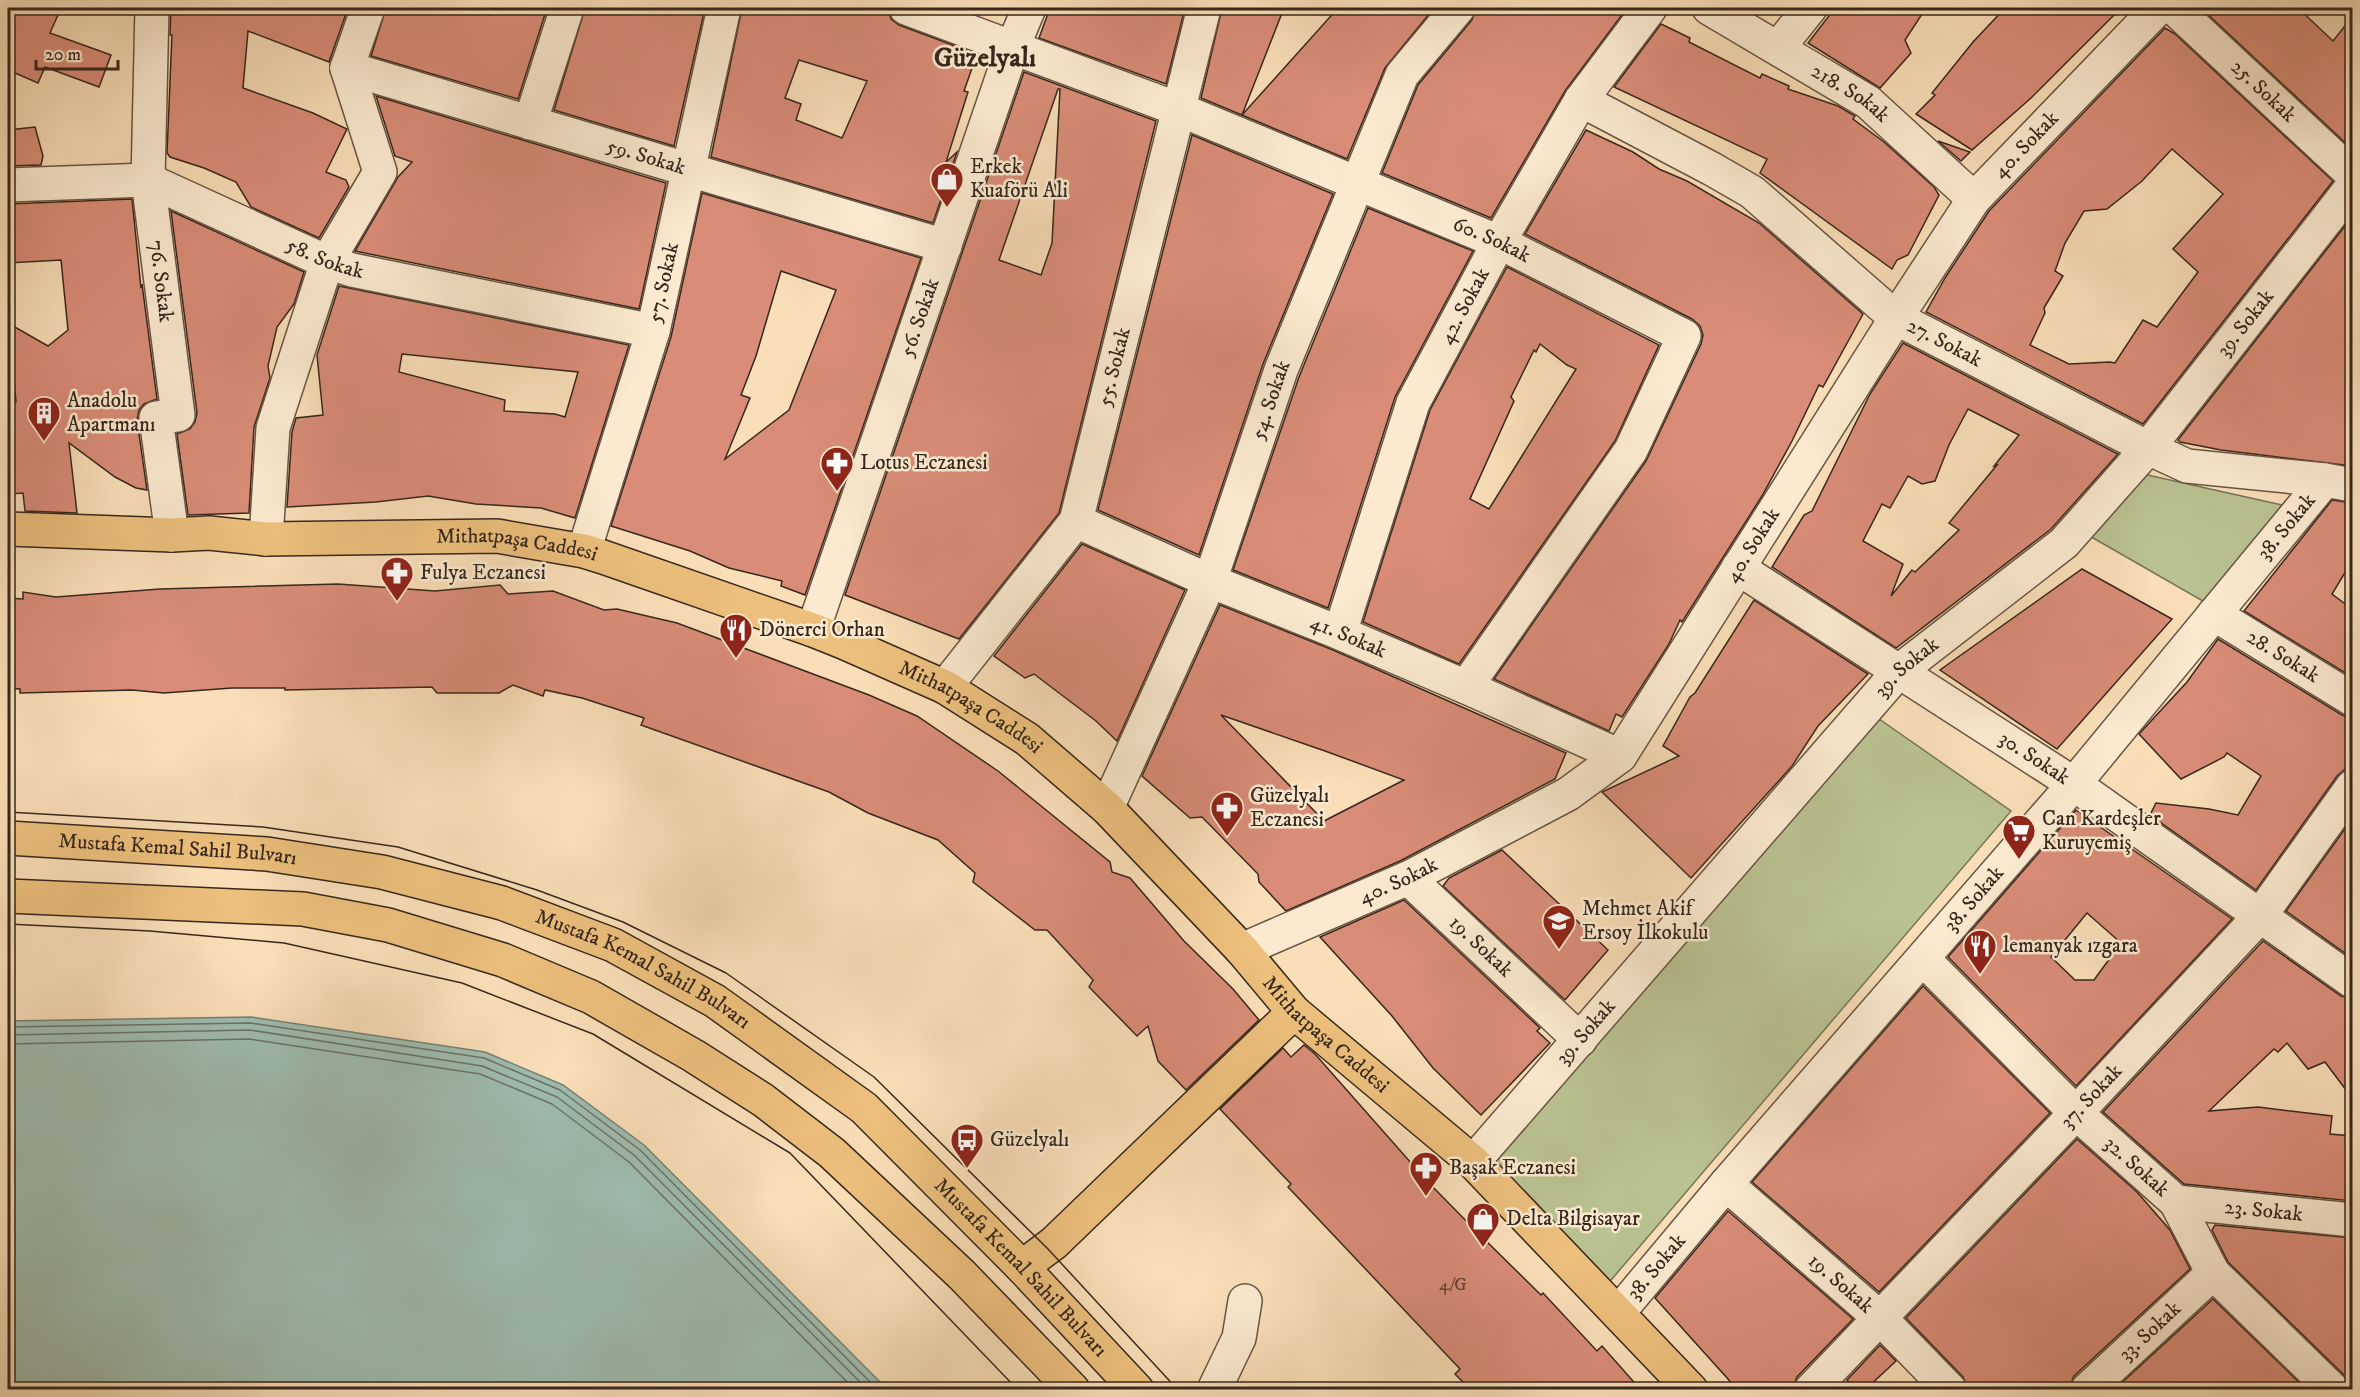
<svg xmlns="http://www.w3.org/2000/svg" width="2360" height="1397" viewBox="0 0 2360 1397" font-family="'IM FELL DW Pica',serif">
  <style>
    .green { fill: #bac291; stroke: #787457; stroke-width: 1.5 }
    .water { fill: #9ebcaf; stroke: #758075; stroke-width: 1.5 }
    .lines { fill: none; stroke-linecap: round; stroke-linejoin: round }
    .shore { stroke: #6a7266; stroke-width: 1.5 }
    .building { fill: #d98c77; stroke: #37271d; stroke-width: 1.5; fill-rule: evenodd }
    .minor-casing { stroke: #685544; stroke-width: 36 }
    .major-casing { stroke: #37271d; stroke-width: 36 }
    .minor { stroke: #fbead0; stroke-width: 33 }
    .major { stroke: #ecbf7c; stroke-width: 33 }
    .tram { stroke: #37271d; stroke-width: 1.5 }
    .labels { text-anchor: middle; dominant-baseline: central; stroke-width: 5; stroke-linejoin: round; paint-order: stroke }
    .number-label { font-size: 18px; fill: #604034 }
    .street-label { font-size: 21px; fill: #37271d; stroke: #fbead0 }
    .poi-label { font-size: 21px; fill: #37271d; stroke: #fbead0; text-anchor: start }
    .district-label { font-size: 27px; font-weight: bold; fill: #37271d; stroke: #fbead0 }
  </style>
  <rect width="100%" height="100%" fill="#f9deb7"/>
  <filter id="stains"><feTurbulence type="fractalNoise" baseFrequency=".00333" numOctaves="4"/><feColorMatrix values="0 0 0 0 .2 0 0 0 0 .09 0 0 0 0 .02 0 0 0 .5 -.17"/></filter>
  <radialGradient id="worn" r=".72"><stop offset=".6" stop-color="#630" stop-opacity="0"/><stop offset="1" stop-color="#630" stop-opacity=".3"/></radialGradient>
  <g class="green">
    <path d="M2143 474 2282 505 2208 604 2081 531Z"/>
    <path d="M1872 714 2011 811 1606 1286 1484 1159Z"/>
  </g>
  <path class="water" d="M251 1017 485 1052 563 1085 644 1145 887 1389H8V1021Z"/>
  <g class="lines">
    <g class="shore">
      <path d="M8 1027 250 1023 484 1058 560 1090 640 1150 878 1390"/>
      <path d="M8 1035 250 1030 482 1066 557 1097 634 1155 868 1390"/>
      <path d="M8 1044 249 1039 480 1074 552 1104 629 1162 855 1390"/>
    </g>
  </g>
  <g class="building">
    <path d="M8 8H61L50 33 111 55 99 87 45 67 38 83 8 70Z"/>
    <path d="M171 8H348L329 62 248 31 243 88 313 113 347 129 326 172 346 180 349 187 319 238 251 207 236 182 204 168 170 157 167 153 172 35H170Z"/>
    <path d="M386 8H464L489 15 491 8H547L518 99 371 56Z"/>
    <path d="M585 8H705L674 146 554 110Z"/>
    <path d="M742 8H888L891 19 899 25 977 54 964 91 968 92 946 162 957 152 933 223 711 157ZM799 60 867 81 842 138 796 120 801 104 785 98Z"/>
    <path d="M1050 8H1185L1166 84 1039 38Z"/>
    <path d="M1222 8H1284L1242 115 1338 8H1434L1385 68 1347 159 1201 98Z"/>
    <path d="M1476 8H1627L1565 91 1491 218 1382 173 1418 85 1472 20Z"/>
    <path d="M1835 8H1926L1905 40 1911 53 1880 88 1808 43Z"/>
    <path d="M2005 8H2121L2031 98 1972 150 1916 114 1935 95 1932 93 1973 42Z"/>
    <path d="M2201 8H2298L2333 41 2352 17V149Z"/>
    <path d="M1661 24 1690 38 1689 42 1760 78 1762 74 1789 86 1788 89 1838 106 1855 116 1853 119 1884 142 1934 187 1939 195 1908 255 1897 260 1892 269 1760 173 1767 159 1614 87Z"/>
    <path d="M2165 28 2175 34 2333 181 2143 424 1926 312 1945 278 1989 211ZM2172 149 2223 194 2173 249 2198 272 2157 327 2143 320 2115 363 2110 362 2069 364 2030 345 2045 313 2044 308 2063 276 2055 271 2065 243 2084 211 2107 209 2142 181Z"/>
    <path d="M1024 72 1156 121 1059 513 959 639 845 595ZM1058 89H1060L1052 243 1041 275 999 260Z"/>
    <path d="M376 96 666 183 639 309 355 251 398 177 412 162 395 156Z"/>
    <path d="M35 127 43 156 41 165 8 166V130Z"/>
    <path d="M1586 130 1633 152 1659 169 1687 181 1759 223 1863 314 1823 387 1819 385 1792 441 1762 496 1682 622 1680 620 1669 644 1622 717 1616 714 1609 731 1494 679 1646 461 1701 344 1703 335 1700 326 1692 319 1525 234Z"/>
    <path d="M1192 135 1333 194 1263 364 1199 555 1098 510Z"/>
    <path d="M1938 141 1970 152 1961 161Z"/>
    <path d="M702 193 921 258 805 595 781 586 782 581 729 568 690 551 611 526 671 337ZM781 271 836 290 789 410 725 459 750 398 741 395 756 356Z"/>
    <path d="M132 199 141 288 142 284 157 399 144 404 139 410 137 420 147 490 136 488 115 477 69 443 77 513 25 511 23 493 8 494V402H16L12 359 8 360V323L48 346 68 330 61 260 8 263V204Z"/>
    <path d="M1368 208 1473 251 1395 397 1328 608 1233 570 1299 377Z"/>
    <path d="M171 211 304 272 294 304 277 327 268 366 270 378 254 427 249 513 188 515 177 434 190 429 195 422 197 413Z"/>
    <path d="M2352 217V466L2221 450 2180 442 2178 440Z"/>
    <path d="M1507 267 1659 345 1615 441 1459 664 1363 622 1430 410ZM1540 344 1567 365 1576 369 1489 509 1470 499 1514 401 1511 397 1534 350 1536 352Z"/>
    <path d="M339 286 629 345 575 518 541 508 476 504 428 496 376 502 287 507 292 432 296 418 323 415 317 355ZM402 354 499 364 578 372 565 417 555 414 504 411 505 400 399 372Z"/>
    <path d="M1903 343 2118 454 2051 529 1896 648 1772 567 1804 515 1812 511 1870 394ZM1968 409 2019 435 1994 466 1997 465 1949 523 1959 530 1915 572 1912 570 1891 596 1903 564 1863 541 1882 504 1890 508 1908 476 1922 484 1935 481 1949 445Z"/>
    <path d="M2332 500 2352 503V561L2332 594 2352 609V677L2244 611Z"/>
    <path d="M1082 544 1185 590 1117 741 1096 721 1034 674 1025 678 994 656Z"/>
    <path d="M2082 569 2172 619 2057 749 1940 670Z"/>
    <path d="M338 584 435 591 500 585 508 594 553 591 604 610 617 609 677 623 869 695 917 716 998 771 1110 862 1112 872 1130 878 1184 941 1233 989 1259 1020 1186 1090 1158 1061 1148 1026 1137 1036 1089 987 1093 980 1047 930H1035L973 882 975 873 938 840 868 813 829 792 641 725 644 718 582 698 545 690 543 696 513 685 499 693H437L432 687 285 690V688H232L164 693 132 690 20 693V689L8 688V598L23 599V592L56 597 160 589Z"/>
    <path d="M1754 600 1868 674 1818 726 1792 766 1691 878 1602 792 1679 756 1663 746 1690 697 1695 693Z"/>
    <path d="M1220 605 1333 650 1566 753 1555 779 1400 861 1286 911 1259 882 1258 874 1202 817 1190 818 1142 776ZM1221 715 1325 751 1404 780 1324 821Z"/>
    <path d="M2218 639 2342 715 2352 718V768L2344 770 2337 776 2256 890 2150 815 2156 803 2209 809 2238 815 2261 776 2227 753 2224 757 2181 779 2139 734 2187 682Z"/>
    <path d="M2076 810 2232 919 2076 1086 1948 957ZM2087 913 2121 943 2094 980H2075L2051 957Z"/>
    <path d="M2352 819V958L2286 911Z"/>
    <path d="M1502 850 1608 950 1565 1000 1443 886 1449 878Z"/>
    <path d="M1404 900 1540 1028 1537 1031 1550 1043 1481 1115 1433 1068 1392 1016 1320 937Z"/>
    <path d="M2263 941 2341 996 2352 999V1098L2325 1062 2308 1069 2287 1043 2278 1052 2274 1049 2209 1111 2258 1107 2332 1116 2330 1134 2352 1136V1201L2184 1184 2103 1112Z"/>
    <path d="M1923 986 2050 1113 1879 1292 1752 1182Z"/>
    <path d="M1304 1045 1315 1054 1427 1181 1477 1232 1541 1295 1543 1293 1597 1351 1602 1346 1640 1389H1470L1455 1374 1460 1369 1288 1187 1291 1184 1220 1109 1283 1048 1291 1057Z"/>
    <path d="M2077 1139 2137 1192 2170 1230 2190 1269 2074 1376 2069 1389H1968L1963 1377 1906 1318Z"/>
    <path d="M1728 1211 1853 1319 1797 1377 1793 1389H1737L1655 1298Z"/>
    <path d="M2215 1225 2352 1238V1389L2346 1377 2228 1262 2212 1230Z"/>
    <path d="M2213 1299 2306 1389H2115Z"/>
    <path d="M1880 1345 1896 1361 1866 1389H1856L1847 1380Z"/>
  </g>
  <g class="lines">
    <defs>
      <g id="minor">
        <path id="s1" d="M152 8 148 180 178 415 156 418 172 535"/>
        <path id="s2" d="M906 8 1178 109 1499 242 1684 336 1631 450 1466 687"/>
        <path id="s3" d="M1709 8 1868 102 1974 199"/>
        <path id="s4" d="M2174 8 2352 174"/>
        <path d="M1778 48 1810 8"/>
        <path id="s5" d="M347 68 945 246"/>
        <path d="M347 68 368 8"/>
        <path id="s6" d="M1581 100 1712 169 1752 192 1896 318 2148 448 2187 466 2325 480 2352 485"/>
        <path d="M530 123 567 8"/>
        <path id="s7" d="M8 185 148 180 327 262 352 270 653 331"/>
        <path id="s8" d="M1076 521 1210 581 1340 633 1466 687 1620 756"/>
        <path d="M266 539 273 428 327 262 380 172 347 68"/>
        <path id="s9" d="M584 551 653 331 724 8"/>
        <path id="s10" d="M1738 568 2074 784 2352 981"/>
        <path id="s11" d="M2214 614 2352 699"/>
        <path id="s12" d="M813 630 1012 49 1029 8"/>
        <path id="s13" d="M1340 633 1413 403 1499 242 1581 100 1650 8"/>
        <path id="s14" d="M945 687 1076 521 1204 8"/>
        <path id="s15" d="M1107 808 1210 581 1281 370 1402 75 1458 8"/>
        <path id="s16" d="M1408 878 1580 1040"/>
        <path id="s17" d="M1242 950 1408 878 1568 794 1620 756 1896 318 1974 199 2158 8"/>
        <path id="s18" d="M1923 959 2076 1113 2176 1202 2213 1273 2333 1390"/>
        <path id="s19" d="M1473 1162 1899 671 2064 543 2148 448 2352 187"/>
        <path id="s20" d="M1726 1184 1880 1318 1950 1390"/>
        <path id="s21" d="M2176 1202 2352 1220"/>
        <path id="s22" d="M1618 1313 1726 1184 2074 784 2325 480"/>
        <path d="M1214 1390 1239 1338 1245 1301"/>
        <path id="s23" d="M1811 1390 2076 1113 2260 916 2352 787"/>
        <path id="s24" d="M2087 1390 2213 1273"/>
      </g>
      <g id="major">
        <path id="s25" d="M8 529 172 535 209 533 266 539 497 536 584 551 603 557 813 630 843 642 945 687 1027 739 1107 808 1242 950 1294 1012 1473 1162 1691 1390"/>
        <path id="s26" d="M8 838 267 854 382 872 502 903 613 945 715 1001 864 1108 1022 1267 1137 1390"/>
        <path d="M8 896 303 909 388 925 503 960 591 997 694 1056 763 1100 832 1153 962 1275 1073 1390"/>
        <path d="M1022 1267 1054 1243 1294 1012"/>
      </g>
    </defs>
    <use href="#minor" class="minor-casing"/>
    <use href="#major" class="major-casing"/>
    <use href="#minor" class="minor"/>
    <use href="#major" class="major"/>
    <g class="tram">
      <path d="M8 812 263 827 398 847 537 890 623 922 726 973 874 1077 1048 1249 1178 1390"/>
      <path d="M8 924 150 931 284 943 462 983 593 1034 790 1153 1018 1390"/>
    </g>
  </g>
  <defs>
    <symbol id="shop-pin" viewBox="-11 -11 22 30"><path d="M0 17L-7.5 6A9.5 9.5 0 1 1 7.5 6Z" fill="#8f2418" stroke="#fbead0"/><path d="M-5-2.5h2.3a2.7 3.5 0 0 1 5.4 0H5L5.5 6h-11ZM-1.5-2.5h3a1.5 2.3 0 0 0-3 0Z" fill="#fff"/></symbol>
    <symbol id="building-pin" viewBox="-11 -11 22 30"><path d="M0 17L-7.5 6A9.5 9.5 0 1 1 7.5 6Z" fill="#8f2418" stroke="#fbead0"/><path d="M-4-6H4V6H1V3H-1V6H-4ZM-2.5-4.3h1.7v1.8h-1.7ZM.8-4.3h1.7v1.8H.8ZM-2.5-1h1.7V.8h-1.7ZM.8-1h1.7V.8H.8Z" fill="#fff"/></symbol>
    <symbol id="pharmacy-pin" viewBox="-11 -11 22 30"><path d="M0 17L-7.5 6A9.5 9.5 0 1 1 7.5 6Z" fill="#8f2418" stroke="#fbead0"/><path d="M-2-6h4v4h4v4h-4v4h-4v-4h-4v-4h4Z" fill="#fff"/></symbol>
    <symbol id="restaurant-pin" viewBox="-11 -11 22 30"><path d="M0 17L-7.5 6A9.5 9.5 0 1 1 7.5 6Z" fill="#8f2418" stroke="#fbead0"/><path d="M-5-6h1v4h1v-4h1v4h1v-4h1v5L-1.5 .5V6h-2V.5L-5-1ZM5-6V6H3V1.5H1.5Q1.5-4 5-6Z" fill="#fff"/></symbol>
    <symbol id="supermarket-pin" viewBox="-11 -11 22 30"><path d="M0 17L-7.5 6A9.5 9.5 0 1 1 7.5 6Z" fill="#8f2418" stroke="#fbead0"/><path d="M-6-5.5h2.5l.6 2H6L4.5 2H-2.5L-4.4-4H-6ZM-1.5 3.2a1.3 1.3 0 1 0 .1 0ZM3 3.2a1.3 1.3 0 1 0 .1 0Z" fill="#fff"/></symbol>
    <symbol id="school-pin" viewBox="-11 -11 22 30"><path d="M0 17L-7.5 6A9.5 9.5 0 1 1 7.5 6Z" fill="#8f2418" stroke="#fbead0"/><path d="M0-5L7-2L0 1L-7-2ZM-4 1L0 2.5L4 1V4Q0 6-4 4Z" fill="#fff"/></symbol>
    <symbol id="bus-pin" viewBox="-11 -11 22 30"><path d="M0 17L-7.5 6A9.5 9.5 0 1 1 7.5 6Z" fill="#8f2418" stroke="#fbead0"/><path d="M-5-6H5V4H4V6H2V4H-2V6H-4V4H-5ZM-3.5-4V0h7V-4ZM-3.5 1.2v1.5H-2V1.2ZM2 1.2v1.5H3.5V1.2Z" fill="#fff"/></symbol>
  </defs>
  <g fill-rule="evenodd">
    <use href="#shop-pin" x="928" y="160" width="38" height="52"/>
    <use href="#building-pin" x="25" y="394" width="38" height="52"/>
    <use href="#pharmacy-pin" x="818" y="444" width="38" height="52"/>
    <use href="#pharmacy-pin" x="378" y="554" width="38" height="52"/>
    <use href="#restaurant-pin" x="717" y="611" width="38" height="52"/>
    <use href="#pharmacy-pin" x="1208" y="789" width="38" height="52"/>
    <use href="#supermarket-pin" x="2000" y="812" width="38" height="52"/>
    <use href="#school-pin" x="1540" y="902" width="38" height="52"/>
    <use href="#restaurant-pin" x="1961" y="927" width="38" height="52"/>
    <use href="#bus-pin" x="948" y="1121" width="38" height="52"/>
    <use href="#pharmacy-pin" x="1407" y="1149" width="38" height="52"/>
    <use href="#shop-pin" x="1464" y="1200" width="38" height="52"/>
  </g>
  <g class="labels">
    <g class="number-label">
      <text x="1453" y="1285">4/G</text>
    </g>
    <g class="street-label">
      <text stroke="none"><textPath href="#s4" startOffset="122">25. Sokak</textPath></text>
      <text stroke="none"><textPath href="#s3" startOffset="165">218. Sokak</textPath></text>
      <text stroke="none"><textPath href="#s17" startOffset="1161">40. Sokak</textPath></text>
      <text stroke="none"><textPath href="#s5" startOffset="312">59. Sokak</textPath></text>
      <text stroke="none"><textPath href="#s2" startOffset="630">60. Sokak</textPath></text>
      <text stroke="none"><textPath href="#s7" startOffset="334">58. Sokak</textPath></text>
      <text stroke="none"><textPath href="#s1" startOffset="274">76. Sokak</textPath></text>
      <text stroke="none"><textPath href="#s9" startOffset="280">57. Sokak</textPath></text>
      <text stroke="none"><textPath href="#s13" startOffset="351">42. Sokak</textPath></text>
      <text stroke="none"><textPath href="#s12" startOffset="330">56. Sokak</textPath></text>
      <text stroke="none"><textPath href="#s19" startOffset="1144">39. Sokak</textPath></text>
      <text stroke="none"><textPath href="#s6" startOffset="440">27. Sokak</textPath></text>
      <text stroke="none"><textPath href="#s14" startOffset="370">55. Sokak</textPath></text>
      <text stroke="none"><textPath href="#s15" startOffset="440">54. Sokak</textPath></text>
      <text stroke="none"><textPath href="#s22" startOffset="1032">38. Sokak</textPath></text>
      <text stroke="none"><textPath href="#s17" startOffset="675">40. Sokak</textPath></text>
      <text stroke="none"><textPath href="#s25" startOffset="510">Mithatpaşa Caddesi</textPath></text>
      <text stroke="none"><textPath href="#s8" startOffset="296">41. Sokak</textPath></text>
      <text stroke="none"><textPath href="#s11" startOffset="81">28. Sokak</textPath></text>
      <text stroke="none"><textPath href="#s19" startOffset="658">39. Sokak</textPath></text>
      <text stroke="none"><textPath href="#s25" startOffset="996">Mithatpaşa Caddesi</textPath></text>
      <text stroke="none"><textPath href="#s10" startOffset="352">30. Sokak</textPath></text>
      <text stroke="none"><textPath href="#s26" startOffset="170">Mustafa Kemal Sahil Bulvarı</textPath></text>
      <text stroke="none"><textPath href="#s17" startOffset="171">40. Sokak</textPath></text>
      <text stroke="none"><textPath href="#s22" startOffset="546">38. Sokak</textPath></text>
      <text stroke="none"><textPath href="#s16" startOffset="100">19. Sokak</textPath></text>
      <text stroke="none"><textPath href="#s26" startOffset="656">Mustafa Kemal Sahil Bulvarı</textPath></text>
      <text stroke="none"><textPath href="#s19" startOffset="172">39. Sokak</textPath></text>
      <text stroke="none"><textPath href="#s25" startOffset="1482">Mithatpaşa Caddesi</textPath></text>
      <text stroke="none"><textPath href="#s23" startOffset="406">37. Sokak</textPath></text>
      <text stroke="none"><textPath href="#s18" startOffset="298">32. Sokak</textPath></text>
      <text stroke="none"><textPath href="#s21" startOffset="88">23. Sokak</textPath></text>
      <text stroke="none"><textPath href="#s26" startOffset="1142">Mustafa Kemal Sahil Bulvarı</textPath></text>
      <text stroke="none"><textPath href="#s22" startOffset="60">38. Sokak</textPath></text>
      <text stroke="none"><textPath href="#s20" startOffset="152">19. Sokak</textPath></text>
      <text stroke="none"><textPath href="#s24" startOffset="86">33. Sokak</textPath></text>
    </g>
    <g class="poi-label">
      <text x="970" y="167">Erkek<tspan x="970" dy="24">Kuaförü Ali</tspan></text>
      <text x="67" y="401">Anadolu<tspan x="67" dy="24">Apartmanı</tspan></text>
      <text x="860" y="463">Lotus Eczanesi</text>
      <text x="420" y="573">Fulya Eczanesi</text>
      <text x="759" y="630">Dönerci Orhan</text>
      <text x="1250" y="796">Güzelyalı<tspan x="1250" dy="24">Eczanesi</tspan></text>
      <text x="2042" y="819">Can Kardeşler<tspan x="2042" dy="24">Kuruyemiş</tspan></text>
      <text x="1582" y="909">Mehmet Akif<tspan x="1582" dy="24">Ersoy İlkokulu</tspan></text>
      <text x="2003" y="946">lemanyak ızgara</text>
      <text x="990" y="1140">Güzelyalı</text>
      <text x="1449" y="1168">Başak Eczanesi</text>
      <text x="1506" y="1219">Delta Bilgisayar</text>
    </g>
    <g class="district-label">
      <text x="985" y="58">Güzelyalı</text>
    </g>
  </g>
  <rect width="2360" height="1397" fill="none" stroke="#f9deb7" stroke-width="30"/>
  <rect x="9" y="9" width="2342" height="1379" fill="none" stroke="#37271d" stroke-width="3"/>
  <rect x="15" y="15" width="2330" height="1367" fill="none" stroke="#37271d" stroke-width="1.5"/>
  <path d="M36 60v9h82v-9" fill="none" stroke="#37271d" stroke-width="3"/>
  <text x="45" y="60" font-size="18" fill="#37271d" stroke="#fbead0" stroke-width="4.5" paint-order="stroke">20 m</text>
  <rect width="100%" height="100%" filter="url(#stains)"/>
  <rect width="100%" height="100%" fill="url(#worn)"/>
</svg>
